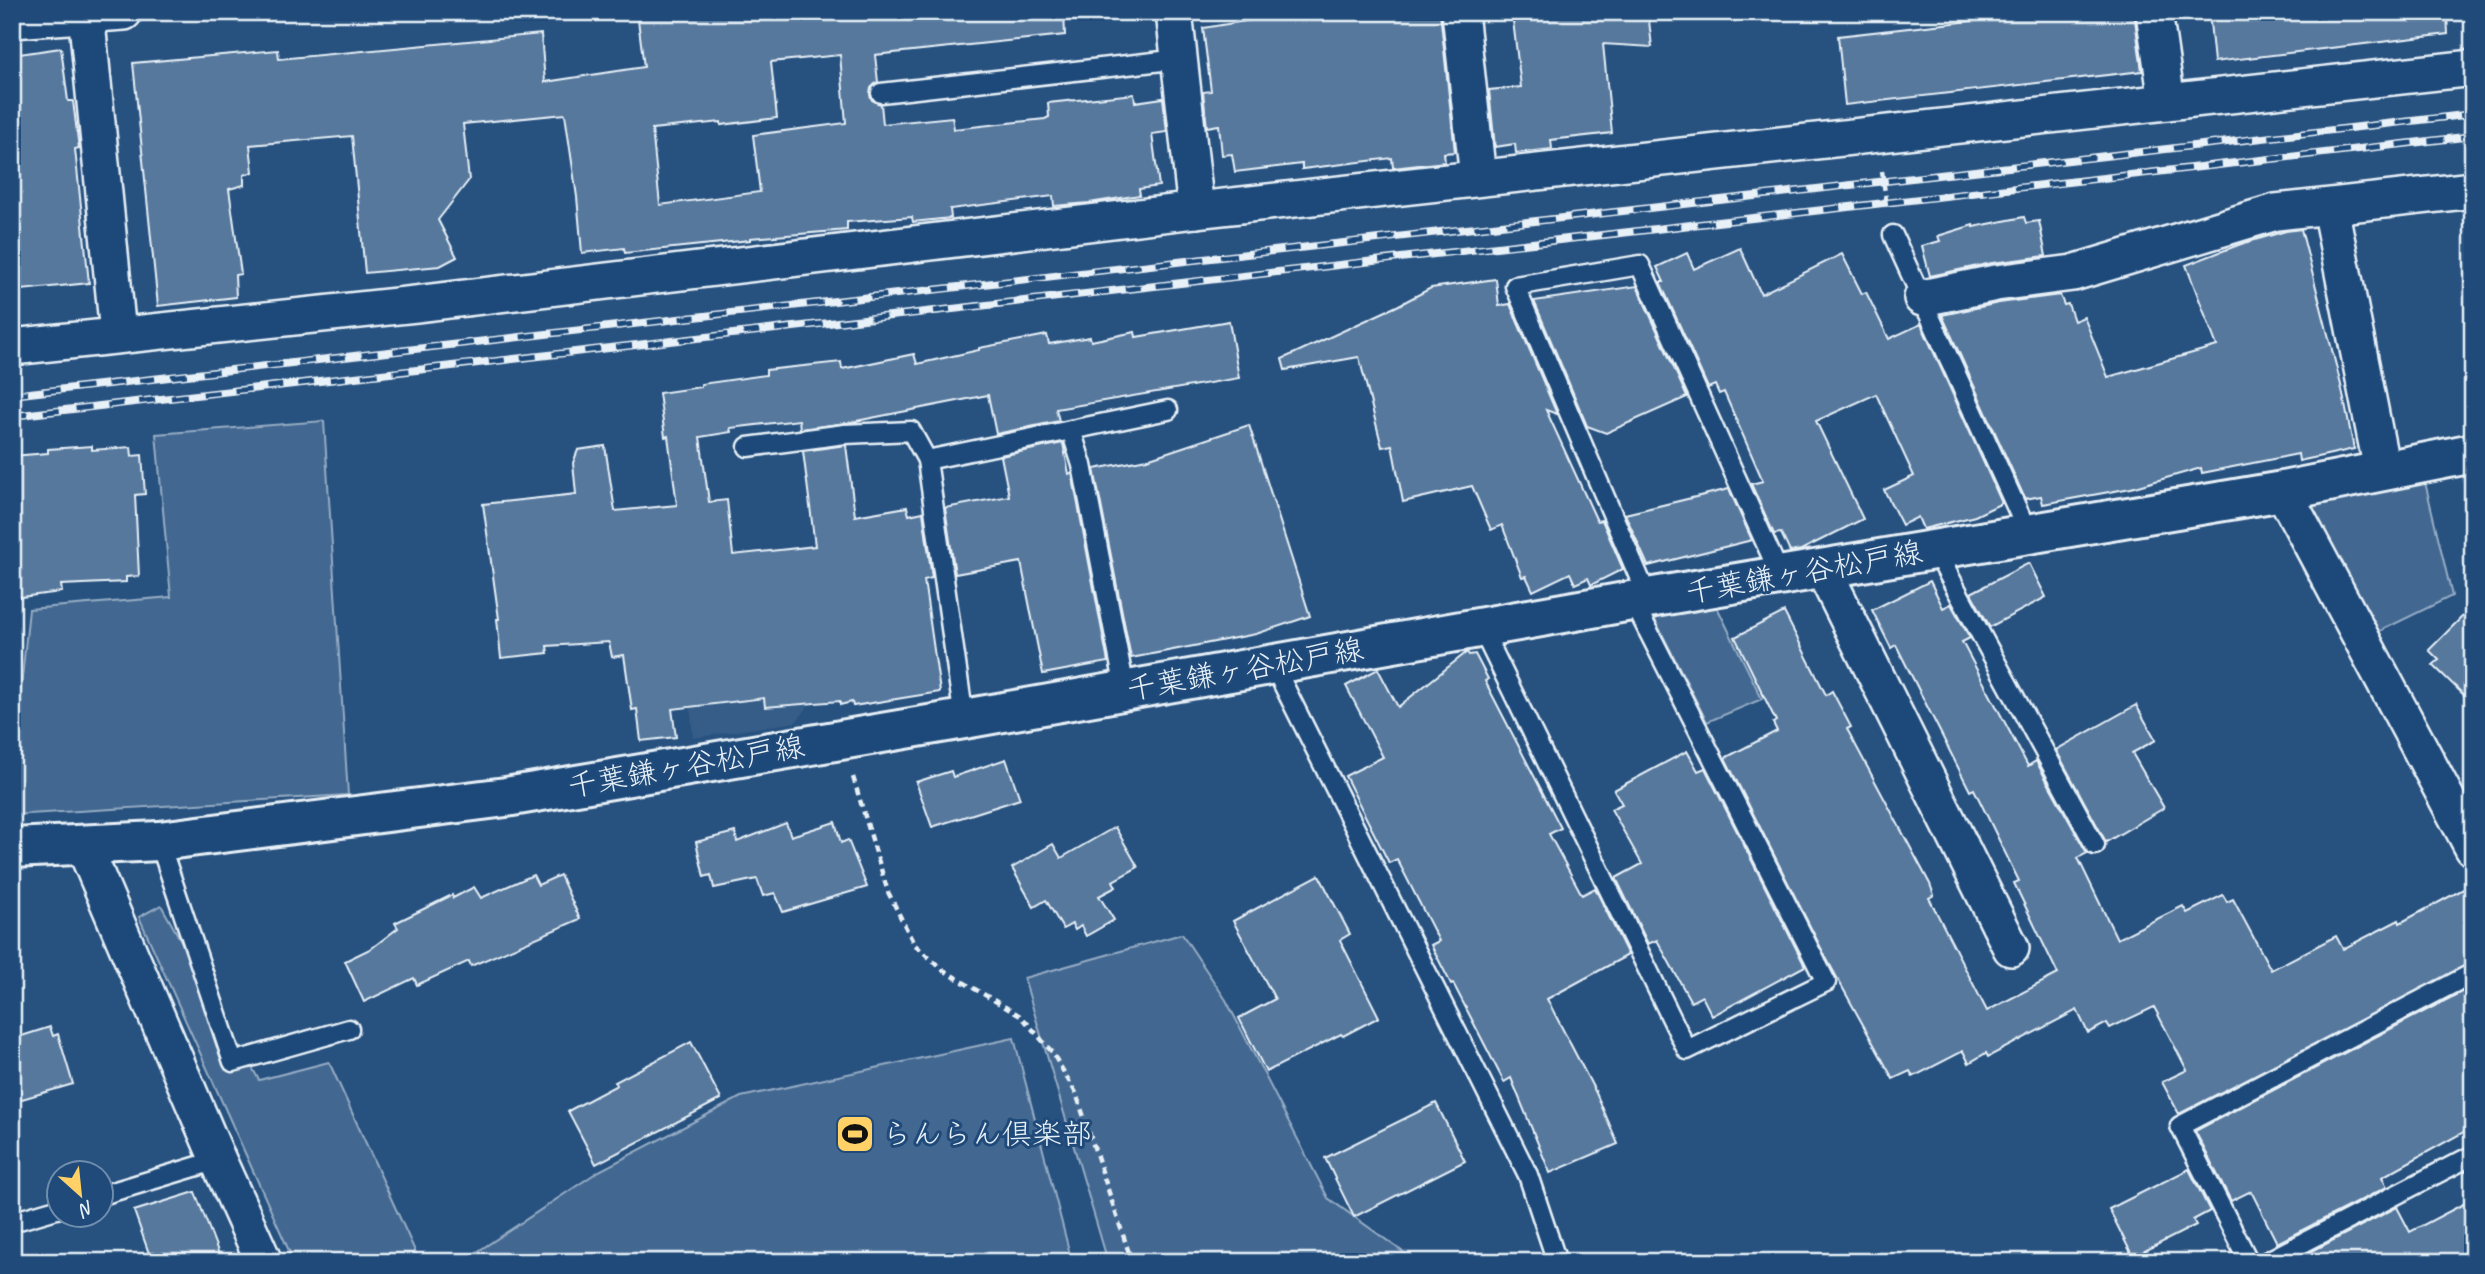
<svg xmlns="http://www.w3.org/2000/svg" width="2485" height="1274" viewBox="0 0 2485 1274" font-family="Caveat,'Klee One',sans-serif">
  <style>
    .built { fill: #355d88 }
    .green { fill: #436891; stroke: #96acc4; stroke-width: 2 }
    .building { fill: #57789d; stroke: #e8f1f8; stroke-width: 2; fill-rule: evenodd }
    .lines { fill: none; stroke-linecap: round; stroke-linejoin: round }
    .service-casing { stroke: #e8f1f8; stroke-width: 23 }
    .minor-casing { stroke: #e8f1f8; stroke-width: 40 }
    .primary-casing { stroke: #e8f1f8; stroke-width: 44 }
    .path { stroke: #e8f1f8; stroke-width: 4.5; stroke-dasharray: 7 5; stroke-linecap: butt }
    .service { stroke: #1f4a7a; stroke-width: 18 }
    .minor { stroke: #1f4a7a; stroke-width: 35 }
    .primary { stroke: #1f4a7a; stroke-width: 38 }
    .rail-casing { stroke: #e8f1f8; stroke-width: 8 }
    .rail { stroke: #1f4a7a; stroke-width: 5; stroke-dasharray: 16; stroke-linecap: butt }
    .labels { text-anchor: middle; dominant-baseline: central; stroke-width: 6; stroke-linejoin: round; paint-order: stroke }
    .street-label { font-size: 30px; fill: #e8f1f8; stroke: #1f4a7a }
    .poi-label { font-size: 30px; fill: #e8f1f8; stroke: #1f4a7a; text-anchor: start }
  </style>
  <rect width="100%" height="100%" fill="#27517f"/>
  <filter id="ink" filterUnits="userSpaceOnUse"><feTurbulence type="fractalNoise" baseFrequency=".0143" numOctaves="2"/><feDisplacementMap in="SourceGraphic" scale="14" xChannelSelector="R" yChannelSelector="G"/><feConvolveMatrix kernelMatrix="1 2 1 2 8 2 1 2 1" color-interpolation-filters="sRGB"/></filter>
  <g filter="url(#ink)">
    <path class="built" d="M678 569 796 610 807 708 796 722 693 738Z"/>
    <g class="green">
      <path d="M324 421 348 795 12 815V778L29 609 171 597 156 434Z"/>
      <path d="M2425 482 2452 596 2374 634 2299 501Z"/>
      <path d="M1717 607 1762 699 1707 722 1655 620 1660 616Z"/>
      <path d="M161 905 259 1080 329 1062 420 1262H294L139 917Z"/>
      <path d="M1182 934 1226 1000 1328 1198 1417 1262H1108L1024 978Z"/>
      <path d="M1014 1038 1072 1262H462L599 1171 741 1097Z"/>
    </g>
    <g class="building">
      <path d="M637 12H1064L1065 35 875 55 878 82 871 88 870 95 872 100 881 104 883 124 952 117 954 129 1045 119 1049 117 1048 103 1134 94 1135 102 1163 98 1167 132 1152 134 1159 186 1139 189 1140 195 1089 203 1054 206 1053 196 950 209 951 218 913 222 912 217 847 222V230L750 238V240L625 253 624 248 582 253 577 197 565 114 463 124 469 180 438 220 457 257 440 266 365 273 352 136 250 145 253 172 244 175V185L229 189 241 274 235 275 236 297 158 306 133 63 278 50 279 59 541 34 545 82 644 67ZM840 55 846 123 753 135 760 192 660 205 652 129 721 122V125L777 118 771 62Z"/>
      <path d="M1325 12H1440L1455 152 1444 153 1445 162 1393 168 1392 158 1302 169V164L1235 172 1232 154 1222 155 1219 125 1207 127 1203 92 1211 91 1203 28 1282 15Z"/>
      <path d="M1512 12H1648L1652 47 1603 44 1612 133 1551 140 1552 149 1516 153 1515 144 1495 147 1489 90 1521 87Z"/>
      <path d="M2051 12H2134L2142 71 1845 105 1838 36Z"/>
      <path d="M2209 12H2447L2448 34 2214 62Z"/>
      <path d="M61 48 68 101H73L79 148 75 149 89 283 12 291V55Z"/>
      <path d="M2024 217 2026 223 2039 221 2046 256 1992 263 1930 276 1922 246 1940 241 1938 236 1973 225V227Z"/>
      <path d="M2301 229 2341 385 2354 449 2299 461 2298 454 2202 473 2201 468 2131 488 2043 504 2041 496 2025 499 1942 315 1999 303 2060 295 2064 305 2068 304 2074 321 2084 317 2108 377 2217 346 2186 265 2241 244 2286 231Z"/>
      <path d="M1740 248 1761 294 1842 254 1862 294 1866 292 1889 339 1921 324 2002 503 1975 516 1923 529 1918 517 1902 525 1884 490 1914 476 1876 394 1816 421 1863 519 1801 550 1790 552 1781 533 1774 534 1751 484 1763 481 1724 392 1719 394 1715 385 1708 388 1660 282H1664L1657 267 1687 253 1694 269Z"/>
      <path d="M1496 279 1499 306 1510 304 1557 414 1546 410 1597 521 1602 520 1623 569 1591 585 1588 578 1575 584 1570 573 1533 591 1526 576 1522 577 1502 525 1491 530 1472 486 1403 502 1392 445 1382 447 1359 357 1285 370 1282 359 1397 306 1431 288Z"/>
      <path d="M1637 286 1687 397 1606 433 1587 426 1534 301Z"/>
      <path d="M1229 321 1239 378 1056 409 1059 421 996 434 988 395 846 423 800 429 799 420 730 428 731 432 700 437 709 502 727 500 733 555 815 546 803 451 846 445 855 516 907 507 909 515 923 512 932 578 924 580 940 692 853 706 852 702 840 705V701L765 707 764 698 672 709 676 737 641 741 637 709 632 710 624 655 612 657 609 642 547 646 548 653 501 658 497 619H499L483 504 576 494 573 463 578 450 605 446 615 511 677 505 668 436 665 437 659 393 701 387V384L766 375V370L841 362 842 369 914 354 917 364 979 350V348L1047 335 1049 344 1090 337 1091 341 1135 332 1136 337Z"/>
      <path d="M1249 425 1310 616 1256 634 1131 658 1094 469 1147 459Z"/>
      <path d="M1063 443 1069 474 1072 473 1108 662 1043 674 1021 562 955 574 945 508 1009 496 1001 456Z"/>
      <path d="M92 446V450L131 447 132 456 142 455 145 494 135 495 139 576 126 577V582L61 585 62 592 12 598V456L48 453V449Z"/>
      <path d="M1729 489 1752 540 1648 566 1625 514Z"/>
      <path d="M2029 563 2046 597 1990 627 1971 593Z"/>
      <path d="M1930 581 1943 608 1951 604 1970 638 1962 642 2028 766 2036 761 2087 853 2078 858 2117 939 2183 906 2187 913 2223 895 2227 902 2233 899 2271 970 2336 936 2343 949 2399 920 2400 923 2473 884V962L2179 1114 2162 1082 2187 1070 2154 1007 2110 1028 2107 1023 2088 1033 2077 1010 1988 1057 1986 1053 1969 1063 1963 1051 1913 1077 1910 1071 1893 1079 1825 956 1725 758 1777 731 1773 723 1776 721 1735 637 1784 612 1826 695 1832 691 1851 727 1847 729 1930 884 1934 895 1929 898 1987 1011 2058 974 2014 883 2019 881 1974 789 1970 791 1896 645 1891 648 1872 610Z"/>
      <path d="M2473 606V704L2433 665 2439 660 2429 650Z"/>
      <path d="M1467 652 1469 655 1475 654 1488 679 1485 681 1561 828 1549 834 1582 895 1595 888 1628 955 1547 999 1596 1093 1618 1144 1550 1173 1511 1078 1504 1082 1453 983 1451 984 1431 945 1439 941 1397 859 1389 863 1345 776 1383 757 1346 686 1378 669 1398 707Z"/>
      <path d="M2136 705 2156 740 2132 753 2164 808 2106 842 2056 750Z"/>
      <path d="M1687 751 1698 771 1705 768 1805 966 1712 1016 1702 996 1691 1002 1657 940 1648 944 1616 878 1642 864 1611 809 1622 804 1614 790Z"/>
      <path d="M1006 759 1020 799 932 827 916 782 951 771 953 777Z"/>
      <path d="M835 822 841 843 848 840 867 887 783 912 775 893 763 896 757 879 714 888 711 875 704 877 696 842 735 832 737 842 786 823 791 836Z"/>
      <path d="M1115 827 1138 867 1113 881 1116 887 1099 896 1114 920 1086 936 1081 926 1075 930 1072 924 1063 929 1046 900 1034 907 1012 868 1053 844 1061 858Z"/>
      <path d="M533 875 538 885 560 875 580 919 471 966 469 961 417 985 414 978 364 1002 345 961 372 948 398 928 395 923 452 895 453 898 474 887 481 898Z"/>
      <path d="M1319 875 1350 934 1340 940 1379 1017 1343 1036 1341 1034 1266 1072 1239 1018 1275 999 1233 921Z"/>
      <path d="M2473 986V1127L2382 1177 2387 1187 2277 1243 2251 1191 2231 1201 2195 1131Z"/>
      <path d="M50 1027 53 1036 58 1034 73 1084 12 1102V1039Z"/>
      <path d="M691 1042 721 1099 596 1164 568 1111 617 1085 615 1082Z"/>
      <path d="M1436 1103 1465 1161 1354 1217 1325 1158Z"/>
      <path d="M2189 1169 2210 1211 2193 1220 2196 1225 2133 1257 2109 1209Z"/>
      <path d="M195 1192 222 1262H152L134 1211Z"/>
      <path d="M2473 1199V1247L2445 1262H2291L2397 1207 2410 1232Z"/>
    </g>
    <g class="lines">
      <defs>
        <g id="service">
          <path d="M881 93 1180 59"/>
          <path d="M1893 235 2029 535"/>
          <path d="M1071 430 1168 410"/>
          <path d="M748 447 845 434 911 431 927 460"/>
          <path d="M1935 550 2095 845"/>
          <path d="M1648 598 1515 286 1640 265 1781 577"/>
          <path d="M1482 629 1687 1050 1826 982 1633 601"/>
          <path d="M1273 664 1528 1175 1557 1262"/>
          <path d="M964 719 927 460 1071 430 1082 465 1125 689"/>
          <path d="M159 841 233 1062 349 1029"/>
          <path d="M102 1195 218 1160"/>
          <path d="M12 1222 60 1208"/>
          <path d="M2249 1262 2180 1126 2473 973"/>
          <path d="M2266 1262 2473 1155"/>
        </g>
        <g id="minor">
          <path d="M86 12 118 334"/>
          <path d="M1174 12 1196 210"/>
          <path d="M1460 12 1478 178"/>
          <path d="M2154 12 2167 102"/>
          <path d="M12 20 124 12"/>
          <path d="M2330 207 2382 470"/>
          <path d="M1922 298 1996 283 2073 273 2276 212 2473 190"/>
          <path d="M12 347 416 304 1196 210 2473 68"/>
          <path d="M2283 491 2473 848"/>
          <path d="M1823 569 2011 948"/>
          <path d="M84 846 218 1160 264 1262"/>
        </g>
        <path id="primary" d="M12 848 159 841 506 797 964 719 1648 598 2283 491 2473 453"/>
      </defs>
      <use href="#service" class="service-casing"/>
      <use href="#minor" class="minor-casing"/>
      <use href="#primary" class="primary-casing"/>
      <g class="path">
        <path d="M1882 171 1887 207"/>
        <path d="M853 777 888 892 914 944 943 970 1022 1017 1052 1052 1076 1093 1132 1262"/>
      </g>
      <use href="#service" class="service"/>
      <use href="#minor" class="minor"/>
      <use href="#primary" class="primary"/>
      <defs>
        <g id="rail">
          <path d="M12 395 2473 114"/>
          <path d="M12 416 2473 136"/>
        </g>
      </defs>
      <use href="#rail" class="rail-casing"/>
      <use href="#rail" class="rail"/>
    </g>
  </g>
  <defs>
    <symbol id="stadium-square" viewBox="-11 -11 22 22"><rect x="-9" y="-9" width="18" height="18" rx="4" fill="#ffd166" stroke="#1f4a7a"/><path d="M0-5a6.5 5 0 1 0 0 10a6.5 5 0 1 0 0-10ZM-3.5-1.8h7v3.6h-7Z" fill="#111"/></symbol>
  </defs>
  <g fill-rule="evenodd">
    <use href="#stadium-square" x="833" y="1112" width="44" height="44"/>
  </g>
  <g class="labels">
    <g class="street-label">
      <text transform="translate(1804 572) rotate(-10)">千葉鎌ヶ谷松戸線</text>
      <text transform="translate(1245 669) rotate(-10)">千葉鎌ヶ谷松戸線</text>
      <text transform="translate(686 766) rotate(-10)">千葉鎌ヶ谷松戸線</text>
    </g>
    <g class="poi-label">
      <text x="882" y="1134">らんらん倶楽部</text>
    </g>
  </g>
  <rect width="2485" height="1274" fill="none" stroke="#1f4a7a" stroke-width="42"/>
  <rect x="21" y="21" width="2443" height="1232" fill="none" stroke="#e8f1f8" stroke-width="2.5" filter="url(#ink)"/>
  <g transform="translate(80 1194) rotate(153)"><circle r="33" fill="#1f4a7a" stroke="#6f8dac" stroke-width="2"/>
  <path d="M0-5L12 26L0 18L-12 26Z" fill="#ffd166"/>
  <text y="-10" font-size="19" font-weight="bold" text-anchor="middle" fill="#e8f1f8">N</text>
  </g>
</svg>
